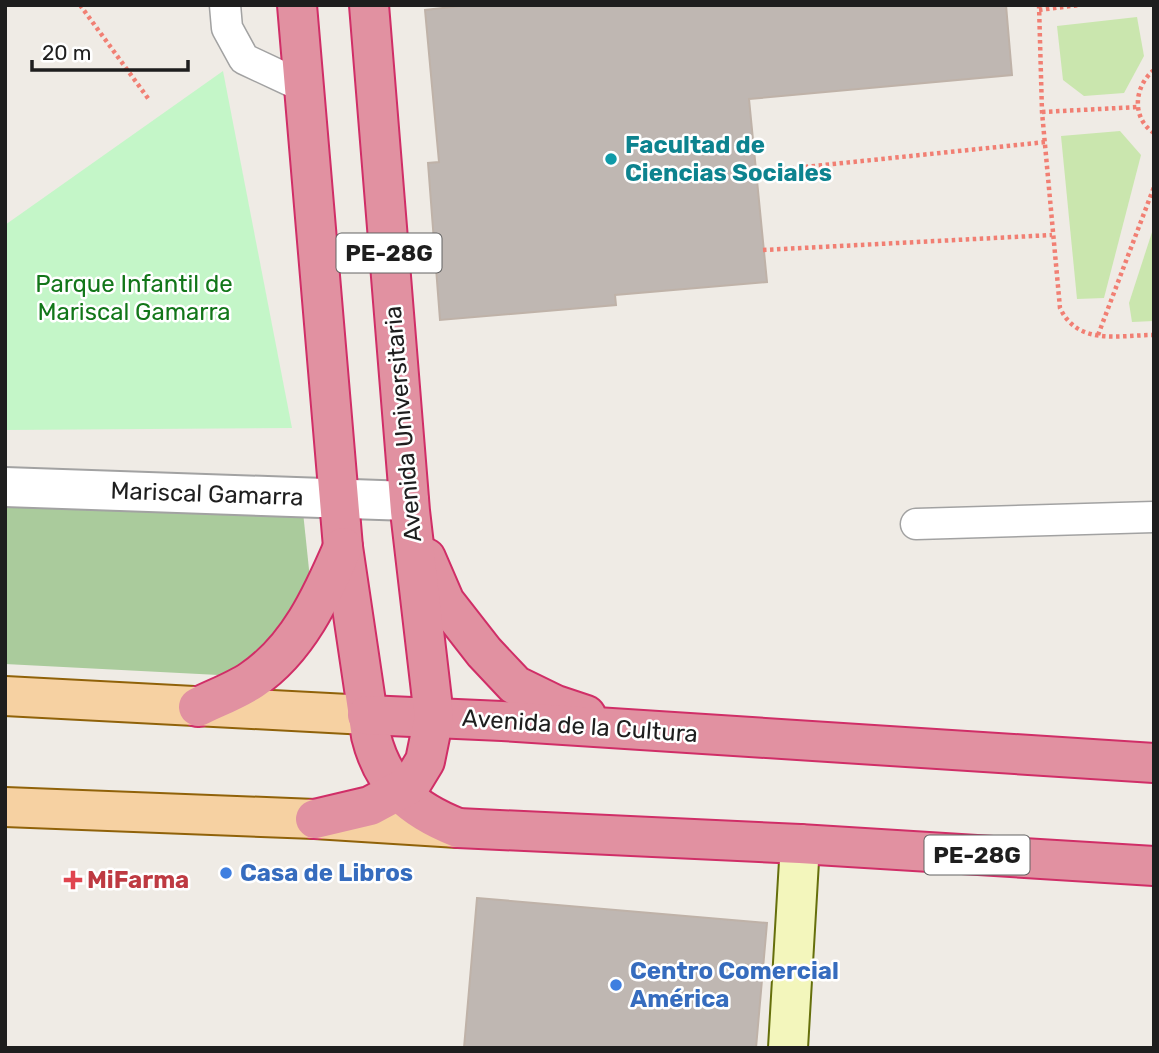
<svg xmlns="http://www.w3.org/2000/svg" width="1159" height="1053" viewBox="0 0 1159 1053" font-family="Rubik,sans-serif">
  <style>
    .grass { fill: #cae6ae }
    .forest { fill: #aacb9c }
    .park { fill: #c4f6c8 }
    .building { fill: #bfb7b2; stroke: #bfb2a8; stroke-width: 2 }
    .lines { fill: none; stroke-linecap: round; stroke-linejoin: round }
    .lane-casing { stroke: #a2a2a2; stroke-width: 33 }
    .street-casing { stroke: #a2a2a2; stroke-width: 42 }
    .secondary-casing { stroke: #656f0b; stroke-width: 42 }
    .primary-casing { stroke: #906209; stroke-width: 42 }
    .highway-casing { stroke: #d02e67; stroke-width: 42 }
    .path { stroke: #f17f73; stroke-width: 4.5; stroke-dasharray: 3.5 3.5; stroke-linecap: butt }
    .lane { stroke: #fff; stroke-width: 30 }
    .street { stroke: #fff; stroke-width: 38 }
    .secondary { stroke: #f3f6bc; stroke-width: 38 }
    .primary { stroke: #f6d1a2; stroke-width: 38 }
    .highway { stroke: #e191a1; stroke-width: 38 }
    .culture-dot { fill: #0f9aa8; stroke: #fff; stroke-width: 2.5 }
    .shop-dot { fill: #3f7fe0; stroke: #fff; stroke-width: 2.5 }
    .health-dot { fill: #e0444e; stroke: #fff; stroke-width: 2.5 }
    .labels { text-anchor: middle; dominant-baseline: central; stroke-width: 5; stroke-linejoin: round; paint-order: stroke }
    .shield { fill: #fff; stroke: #626262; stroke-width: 2 }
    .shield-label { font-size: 23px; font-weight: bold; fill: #1e1e1e }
    .culture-label { font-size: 24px; font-weight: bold; fill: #0d838f; stroke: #fff; text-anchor: start }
    .park-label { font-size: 24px; fill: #127619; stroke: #fff }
    .street-label { font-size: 24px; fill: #1e1e1e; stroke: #fff }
    .shop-label { font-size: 24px; font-weight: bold; fill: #366cbe; stroke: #fff; text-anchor: start }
    .health-label { font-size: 24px; font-weight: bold; fill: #be3a42; stroke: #fff; text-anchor: start }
  </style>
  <rect width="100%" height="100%" fill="#efebe5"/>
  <g class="grass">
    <path d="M1137 17 1144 56 1124 93 1084 96 1063 80 1057 26Z"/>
    <path d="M1120 131 1141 155 1104 298 1077 299 1061 136Z"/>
    <path d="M1154 226V321L1132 322 1129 303Z"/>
  </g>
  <path class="forest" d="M5 502 303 512 312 598 238 676 5 664Z"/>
  <path class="park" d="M223 71 292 428 5 430V225Z"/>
  <g class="building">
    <path d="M470 5H1006L1012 75 749 99 767 282 615 295 616 305 440 320 428 163 439 162 425 10Z"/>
    <path d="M477 898 767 923 756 1048H464Z"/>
  </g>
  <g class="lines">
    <defs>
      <g id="lane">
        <path d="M225 5 227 28 244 59 304 87"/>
        <path d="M916 524 1154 517"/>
      </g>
      <path id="street" d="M5 487 409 501"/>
      <path id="secondary" d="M788 1048 800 844"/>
      <g id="primary">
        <path d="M5 696 367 715"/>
        <path d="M5 807 315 819 458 828"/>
      </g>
      <g id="highway">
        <path d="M297 5 343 547 371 736C383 785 412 810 458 828L800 844 1154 866"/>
        <path d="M426 558 445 602 484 652 515 685 556 705 586 715"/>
        <path d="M198 707C216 698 236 691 252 680 298 649 322 596 343 547"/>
        <path d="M367 715 502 721 1154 763"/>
        <path d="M315 819 370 806 411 784 425 761 434 717 410 511 369 5"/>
      </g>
    </defs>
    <use href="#lane" class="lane-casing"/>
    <use href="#street" class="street-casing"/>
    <use href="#secondary" class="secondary-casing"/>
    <use href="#primary" class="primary-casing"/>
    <use href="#highway" class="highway-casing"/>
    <g class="path">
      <path d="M80 5 150 101"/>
      <path d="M1039 5 1042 112 1060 308C1078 346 1118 335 1154 335"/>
      <path d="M1039 10 1079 5"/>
      <path d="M1154 70C1134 86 1131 118 1154 133"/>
      <path d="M1042 112 1138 107"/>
      <path d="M756 172 1046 142"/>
      <path d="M763 250 1052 235"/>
      <path d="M1098 335 1154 187"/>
    </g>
    <use href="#lane" class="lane"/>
    <use href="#street" class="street"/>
    <use href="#secondary" class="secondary"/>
    <use href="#primary" class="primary"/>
    <use href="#highway" class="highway"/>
  </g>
  <circle class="culture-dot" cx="611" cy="159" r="7"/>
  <g class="shop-dot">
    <circle cx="226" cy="873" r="7"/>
    <circle cx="616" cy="985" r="7"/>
  </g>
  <path class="health-dot" d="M69.5 869.5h7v7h7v7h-7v7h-7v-7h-7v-7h7z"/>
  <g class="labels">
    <g class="shield">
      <rect x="336.5" y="233.5" width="105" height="39" rx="5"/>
      <rect x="924.5" y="835.5" width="105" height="39" rx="5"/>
    </g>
    <g class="shield-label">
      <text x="389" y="253">PE-28G</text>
      <text x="977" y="855">PE-28G</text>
    </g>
    <g class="culture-label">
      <text x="625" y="145">Facultad de<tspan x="625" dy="28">Ciencias Sociales</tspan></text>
    </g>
    <g class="park-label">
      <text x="134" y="284">Parque Infantil de<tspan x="134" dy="28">Mariscal Gamarra</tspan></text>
    </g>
    <g class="street-label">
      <text transform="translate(403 424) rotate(-95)">Avenida Universitaria</text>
      <text transform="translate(207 494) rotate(2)">Mariscal Gamarra</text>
      <text transform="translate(580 726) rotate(4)">Avenida de la Cultura</text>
    </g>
    <g class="shop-label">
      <text x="240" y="873">Casa de Libros</text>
      <text x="630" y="971">Centro Comercial<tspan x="630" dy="28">América</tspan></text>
    </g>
    <g class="health-label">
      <text x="87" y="880">MiFarma</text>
    </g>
  </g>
  <rect width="1159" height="1053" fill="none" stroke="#1e1e1e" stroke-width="14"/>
  <path d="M32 60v10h156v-10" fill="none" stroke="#1e1e1e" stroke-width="3.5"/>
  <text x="42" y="60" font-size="21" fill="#1e1e1e" stroke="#ffffff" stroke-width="5" paint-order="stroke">20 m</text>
</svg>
